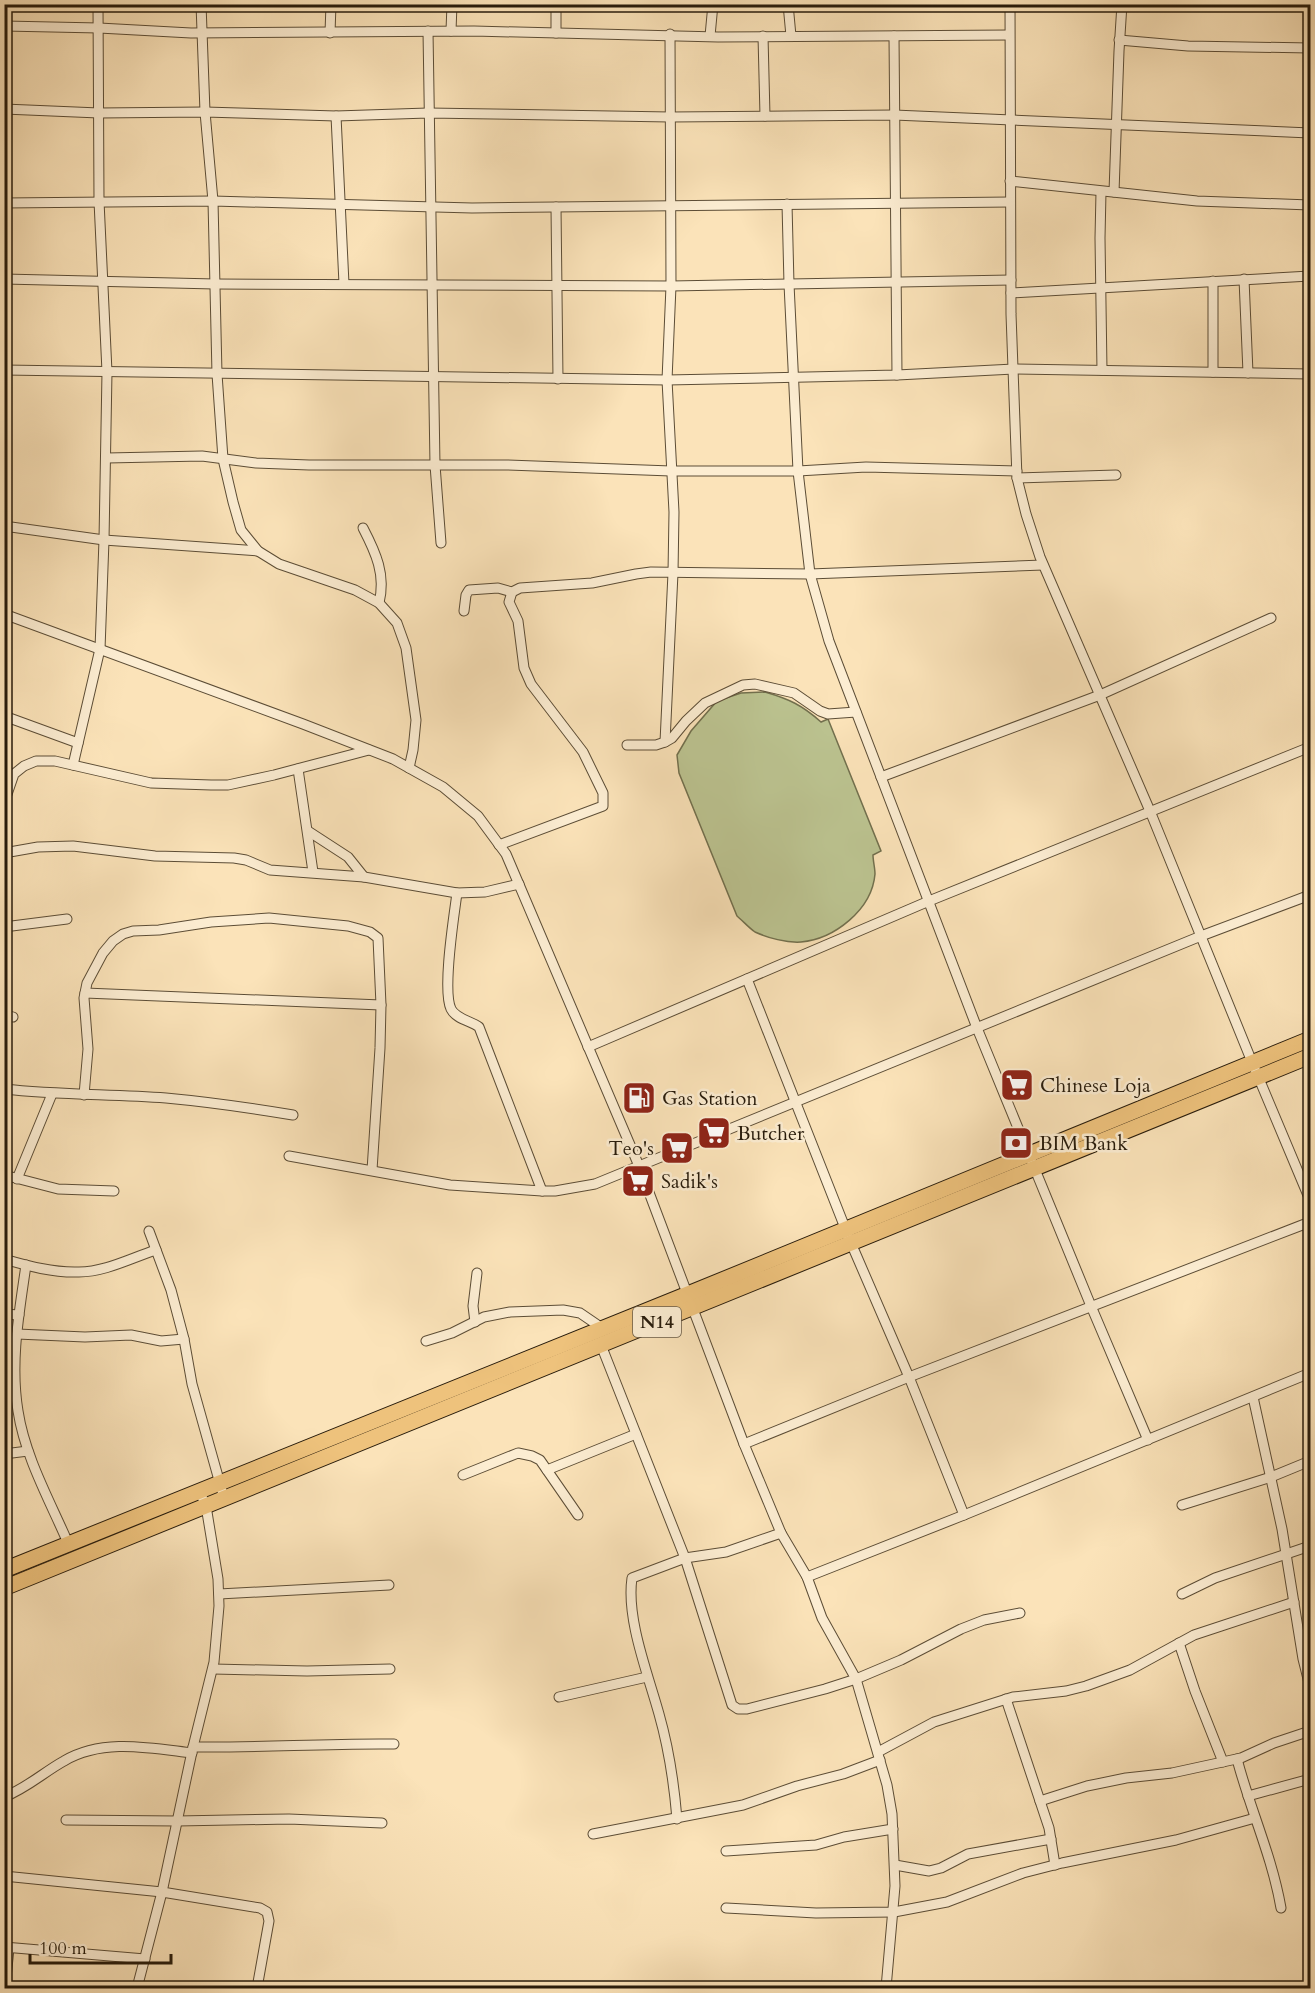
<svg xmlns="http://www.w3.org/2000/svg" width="1315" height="1993" viewBox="0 0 1315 1993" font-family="Cardo,serif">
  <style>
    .pitch { fill: #bcc491; stroke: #72704e; stroke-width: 1.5 }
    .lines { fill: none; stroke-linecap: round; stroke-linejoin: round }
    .minor-casing { stroke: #5c4d36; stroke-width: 11 }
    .primary-casing { stroke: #271b0b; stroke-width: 17 }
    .minor { stroke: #fcedd2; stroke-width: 9 }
    .primary { stroke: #eec27c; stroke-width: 15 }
    .labels { text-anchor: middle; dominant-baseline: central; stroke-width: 5; stroke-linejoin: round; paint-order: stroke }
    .shield { fill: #fcedd2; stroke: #675a47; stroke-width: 1.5 }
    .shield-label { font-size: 18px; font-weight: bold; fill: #271b0b }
    .poi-label { font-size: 20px; fill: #271b0b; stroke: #fcedd2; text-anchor: start }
  </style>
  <rect width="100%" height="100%" fill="#fbe3b9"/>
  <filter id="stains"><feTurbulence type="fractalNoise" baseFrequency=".00333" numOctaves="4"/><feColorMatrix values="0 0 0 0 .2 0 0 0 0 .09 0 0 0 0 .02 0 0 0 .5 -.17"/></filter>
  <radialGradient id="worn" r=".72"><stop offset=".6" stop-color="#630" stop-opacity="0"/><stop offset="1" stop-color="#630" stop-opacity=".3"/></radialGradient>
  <path class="pitch" d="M765 692C789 699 802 705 821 722L828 719 881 851 873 855C873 861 875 868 875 874 872 910 834 939 801 942 787 943 768 938 755 932 749 928 743 921 737 916L679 773 677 755 691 731 717 701 741 693Z"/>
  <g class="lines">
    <defs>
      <g id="minor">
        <path d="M201 4 205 112 213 201 217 374 223 459 233 502 241 530 258 551 279 564 355 590 379 603 397 623 406 648 416 720 413 750 409 768"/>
        <path d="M788 4 791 36"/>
        <path d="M1010 4 1011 314 1017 478 1026 514 1040 557 1150 811 1252 1062 1310 1200"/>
        <path d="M4 26 99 28 191 33 474 31 718 37 1009 35"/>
        <path d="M428 31 435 465 441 543"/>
        <path d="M451 31 452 4"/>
        <path d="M330 33 331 4"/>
        <path d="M556 33V4"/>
        <path d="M710 36 713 4"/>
        <path d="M763 36 765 116"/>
        <path d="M894 36 897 375"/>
        <path d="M1119 40 1188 46 1310 48"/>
        <path d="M4 109 99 113 205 112 336 116 428 113 670 117 894 115 1310 133"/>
        <path d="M336 116 344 284"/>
        <path d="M1010 181 1197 201 1310 205"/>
        <path d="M1101 192 1100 238 1102 370"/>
        <path d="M1114 192 1119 51 1122 4"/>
        <path d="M4 203 213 201 472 208 1010 202"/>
        <path d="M787 204 789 284 798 471 810 574 829 641 977 1028 1091 1306 1148 1440"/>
        <path d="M556 207 558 379"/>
        <path d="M4 279 215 284 671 286 1011 280"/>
        <path d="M1244 279 1248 373"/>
        <path d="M1213 281V372"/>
        <path d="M1011 293 1310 276"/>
        <path d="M4 370 667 380 897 375 1014 369 1310 374"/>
        <path d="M107 458 202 456 256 463 309 465H508L671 471H798L866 467 1017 471"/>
        <path d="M1017 478 1116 475"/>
        <path d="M4 526 104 540 258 551"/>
        <path d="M363 528C376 553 386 575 379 603"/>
        <path d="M464 611 466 595 469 590 498 588 512 592 520 588 592 583 636 574 651 572 810 574 1043 565"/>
        <path d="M4 614 303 724 393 759 443 787 478 816 506 854 639 1166 744 1444 781 1533 807 1577 822 1618 856 1679 887 1785 892 1814 895 1886 886 1988"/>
        <path d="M4 716 78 743"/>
        <path d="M665 742 673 573 674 512 667 380 671 286 670 34"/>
        <path d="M627 745H656L665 742 672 738 686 721 705 703 743 685 755 684 794 693 820 711 828 714 856 712"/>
        <path d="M73 765 100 649 104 540 107 372 99 201 98 4"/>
        <path d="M298 769 313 872"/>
        <path d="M881 777 1100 695 1271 618"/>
        <path d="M4 803 14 774 24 766 36 761H55L151 783 211 785H228L274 775 369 750"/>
        <path d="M308 831 348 857 364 877"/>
        <path d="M499 845 603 806V793L583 752 531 684 524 668 518 621 509 602 512 592"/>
        <path d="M4 853 38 847 73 846 155 856 234 858 246 860 270 870 364 877 457 893 485 892 519 884"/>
        <path d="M457 893C454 916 442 990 451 1009 456 1019 471 1021 479 1027L542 1191"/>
        <path d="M4 927 67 919"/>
        <path d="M747 979 851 1243 909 1377 964 1515"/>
        <path d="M85 993 381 1005"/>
        <path d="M4 1015 13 1017"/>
        <path d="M588 1047 929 901 1310 747"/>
        <path d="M4 1089C58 1095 112 1094 166 1098 209 1102 251 1108 293 1115"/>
        <path d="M84 1095 88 1049 84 998 87 983 103 953 113 941 123 934 133 931 159 930 211 922 269 918 348 926 370 932 378 938 381 1005 380 1048 372 1170"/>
        <path d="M289 1156 450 1185 542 1191H555L595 1184 1201 936 1310 895"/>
        <path d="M4 1175 58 1189 114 1191"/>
        <path d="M17 1179 52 1094"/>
        <path d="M149 1231 171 1290 184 1339 192 1384 224 1498"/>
        <path d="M4 1259C28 1266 54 1273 79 1272 105 1272 131 1258 156 1250"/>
        <path d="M26 1265C19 1314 10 1362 18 1411 25 1457 50 1501 68 1543"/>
        <path d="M4 1314 19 1315"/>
        <path d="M475 1322 473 1306 477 1273"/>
        <path d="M17 1334 85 1337 131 1335 161 1341 184 1339"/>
        <path d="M426 1341 452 1333 484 1317 510 1312 563 1310 580 1313 602 1328"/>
        <path d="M601 1345 685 1558 732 1705 738 1709H747L825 1689 856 1679 901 1660 961 1629 984 1620 1020 1613"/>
        <path d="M1253 1397 1282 1529 1303 1659 1310 1687"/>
        <path d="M744 1444 909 1377 1310 1222"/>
        <path d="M4 1454 28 1451"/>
        <path d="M547 1470 636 1434"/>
        <path d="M463 1475 518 1453 532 1456 540 1460 578 1515"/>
        <path d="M1182 1505 1271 1477 1310 1461"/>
        <path d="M807 1577 964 1515 1310 1373"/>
        <path d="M219 1594 389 1585"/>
        <path d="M1182 1594 1215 1578 1310 1546"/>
        <path d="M1179 1643 1195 1691 1223 1762"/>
        <path d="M213 1669 307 1671 390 1669"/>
        <path d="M559 1697 647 1677"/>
        <path d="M1006 1699 1049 1828 1055 1865"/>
        <path d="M193 1747C260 1748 327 1743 394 1744"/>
        <path d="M878 1752 934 1722 1013 1697 1066 1691 1086 1686 1130 1670 1194 1635 1294 1602"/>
        <path d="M1237 1759C1250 1809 1272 1856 1281 1908"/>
        <path d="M1248 1796 1310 1779"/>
        <path d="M4 1797C27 1788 44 1772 64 1761 103 1738 150 1748 192 1753"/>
        <path d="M1040 1801 1087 1786 1126 1778 1172 1773 1241 1758 1274 1743 1310 1731"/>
        <path d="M677 1819C674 1783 669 1749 659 1714 648 1674 626 1619 632 1578L685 1558 726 1552 781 1533"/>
        <path d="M66 1820 177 1821 289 1819 382 1823"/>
        <path d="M593 1834 743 1805 797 1786 843 1774 880 1760"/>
        <path d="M726 1851 816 1845 844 1837 893 1829"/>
        <path d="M895 1865 929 1871 941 1868 968 1854 1051 1839"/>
        <path d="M4 1876 162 1892 260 1908 267 1912 269 1921 257 1988"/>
        <path d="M726 1908 816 1913 894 1912 947 1902 1023 1873 1062 1863 1176 1840 1255 1818"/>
        <path d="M4 1947 145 1959"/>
        <path d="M5 1988 9 1948"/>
        <path d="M137 1988 162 1892 193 1747 214 1662 219 1606 218 1579 206 1506 199 1490"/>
      </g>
      <g id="primary">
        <path d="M4 1570 688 1294 1310 1039"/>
        <path d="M4 1588 1310 1056"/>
      </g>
    </defs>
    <use href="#minor" class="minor-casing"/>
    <use href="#primary" class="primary-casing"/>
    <use href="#minor" class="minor"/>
    <use href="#primary" class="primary"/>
  </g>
  <defs>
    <symbol id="supermarket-square" viewBox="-11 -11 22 22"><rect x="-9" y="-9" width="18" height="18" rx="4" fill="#8f2418" stroke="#fcedd2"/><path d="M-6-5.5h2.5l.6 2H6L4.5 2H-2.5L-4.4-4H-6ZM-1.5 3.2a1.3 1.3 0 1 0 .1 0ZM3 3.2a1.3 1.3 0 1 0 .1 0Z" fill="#fff"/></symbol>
    <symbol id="fuel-square" viewBox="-11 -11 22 22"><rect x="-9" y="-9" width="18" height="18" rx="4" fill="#8f2418" stroke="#fcedd2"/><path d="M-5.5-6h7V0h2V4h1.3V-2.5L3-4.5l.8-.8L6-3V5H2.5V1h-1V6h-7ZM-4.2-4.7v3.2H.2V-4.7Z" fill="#fff"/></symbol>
    <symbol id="bank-square" viewBox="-11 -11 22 22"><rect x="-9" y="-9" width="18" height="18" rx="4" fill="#8f2418" stroke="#fcedd2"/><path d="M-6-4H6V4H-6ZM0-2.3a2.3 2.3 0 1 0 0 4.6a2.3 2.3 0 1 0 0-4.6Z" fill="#fff"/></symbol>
  </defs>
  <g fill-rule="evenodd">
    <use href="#supermarket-square" x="998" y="1066" width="38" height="38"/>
    <use href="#fuel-square" x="620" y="1079" width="38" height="38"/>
    <use href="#supermarket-square" x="695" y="1114" width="38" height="38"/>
    <use href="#bank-square" x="997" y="1124" width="38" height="38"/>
    <use href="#supermarket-square" x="658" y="1129" width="38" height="38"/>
    <use href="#supermarket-square" x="619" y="1162" width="38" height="38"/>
  </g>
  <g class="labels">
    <rect class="shield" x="633" y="1307" width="48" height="30" rx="4.5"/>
    <g class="shield-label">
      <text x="657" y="1322">N14</text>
    </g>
    <g class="poi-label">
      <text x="1040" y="1085">Chinese Loja</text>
      <text x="662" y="1098">Gas Station</text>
      <text x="737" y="1133">Butcher</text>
      <text x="1039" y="1143">BIM Bank</text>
      <text x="654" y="1148" text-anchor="end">Teo's</text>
      <text x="661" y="1181">Sadik's</text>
    </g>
  </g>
  <rect width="1315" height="1993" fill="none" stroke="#fbe3b9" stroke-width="24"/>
  <rect x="6" y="6" width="1303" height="1981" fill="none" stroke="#271b0b" stroke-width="3"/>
  <rect x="12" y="12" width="1291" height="1969" fill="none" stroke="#271b0b" stroke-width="1.5"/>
  <path d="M30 1954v9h141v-9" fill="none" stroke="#271b0b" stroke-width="3"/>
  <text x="39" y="1954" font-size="18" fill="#271b0b" stroke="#fcedd2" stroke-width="4.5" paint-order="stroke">100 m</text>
  <rect width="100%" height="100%" filter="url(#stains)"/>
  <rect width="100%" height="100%" fill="url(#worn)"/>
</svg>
